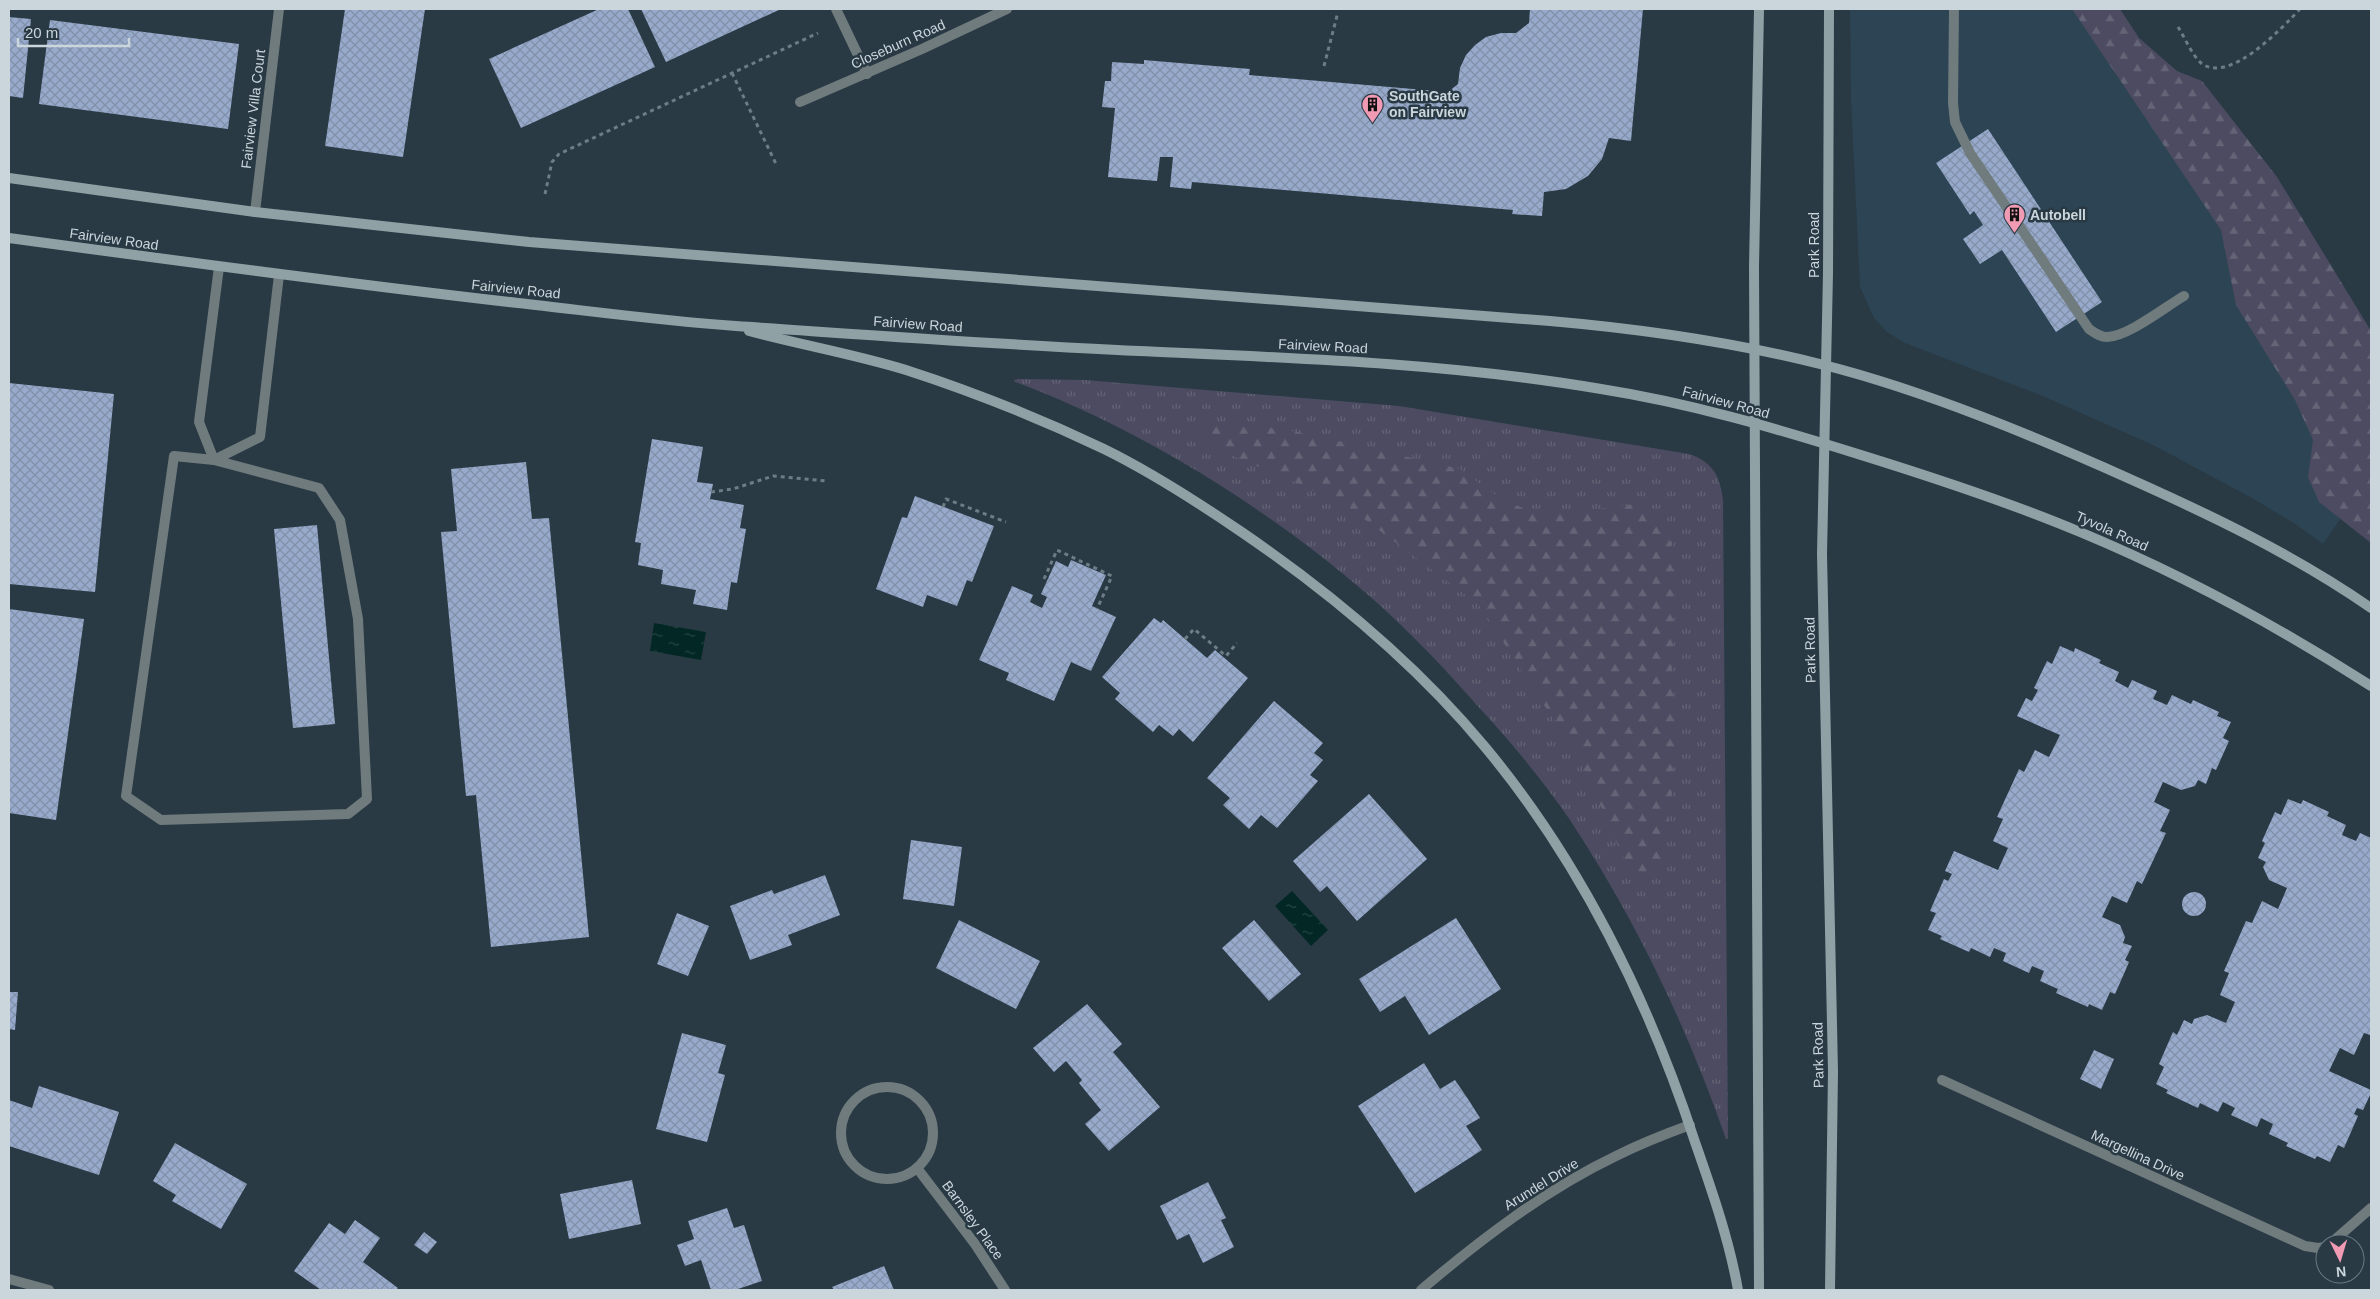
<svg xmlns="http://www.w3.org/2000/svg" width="2380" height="1299" viewBox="0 0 2380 1299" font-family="Arial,sans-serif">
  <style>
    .built { fill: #2c4453 }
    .grass { fill: url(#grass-tufts) }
    .forest { fill: url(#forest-firs) }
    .water { fill: url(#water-ripples) }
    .building { fill: url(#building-cross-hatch) }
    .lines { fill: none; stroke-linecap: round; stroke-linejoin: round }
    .path { stroke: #6e7c85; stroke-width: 3; stroke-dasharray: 4 4; stroke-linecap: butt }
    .service { stroke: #707b7d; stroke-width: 10 }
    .minor { stroke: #707b7d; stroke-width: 10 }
    .secondary { stroke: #90a1a5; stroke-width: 10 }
    .labels { text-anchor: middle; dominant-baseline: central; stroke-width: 5; stroke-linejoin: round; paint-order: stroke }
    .street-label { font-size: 14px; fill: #cbd6dc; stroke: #293a45 }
    .poi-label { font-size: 14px; font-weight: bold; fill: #cbd6dc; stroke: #293a45; text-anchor: start }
  </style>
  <defs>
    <pattern id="grass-tufts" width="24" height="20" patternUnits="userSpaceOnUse" patternTransform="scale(1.25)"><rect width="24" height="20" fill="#4c4b61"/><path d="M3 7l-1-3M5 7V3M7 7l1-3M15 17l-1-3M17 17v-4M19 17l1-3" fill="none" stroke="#646477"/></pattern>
    <pattern id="forest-firs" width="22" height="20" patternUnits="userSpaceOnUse" patternTransform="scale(1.25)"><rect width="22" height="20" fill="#4c4b61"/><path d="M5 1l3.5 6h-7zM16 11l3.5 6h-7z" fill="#646477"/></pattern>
    <pattern id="water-ripples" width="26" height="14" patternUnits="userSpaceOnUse" patternTransform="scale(1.25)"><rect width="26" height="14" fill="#022724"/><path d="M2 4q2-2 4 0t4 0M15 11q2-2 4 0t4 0" fill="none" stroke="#264643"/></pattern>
    <pattern id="building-cross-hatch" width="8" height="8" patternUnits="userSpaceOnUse" patternTransform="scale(1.25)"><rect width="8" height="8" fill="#97aacb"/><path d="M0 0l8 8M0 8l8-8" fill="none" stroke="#8090a9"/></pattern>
  </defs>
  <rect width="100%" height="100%" fill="#293a45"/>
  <path class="built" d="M1850 9H2109L2371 432 2370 475 2323 544 2294 523 2250 497 2155 446 2045 397 1905 343 1887 332 1874 318 1860 287 1851 99Z"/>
  <path class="grass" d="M1018 379 1085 380 1399 406 1689 454C1713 462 1720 476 1723 500L1728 1139H1726C1687 1027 1636 920 1570 820 1542 779 1509 740 1475 703 1436 659 1394 615 1348 578 1253 499 1131 425 1015 382L1014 380Z"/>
  <g class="forest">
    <path d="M2072 9H2120L2139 38 2177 71 2202 81 2277 177 2371 331V543L2319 502 2308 477 2313 440 2295 400 2236 305 2221 230Z"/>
    <path d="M1196 426 1280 428 1460 469 1498 497 1543 517 1641 503 1660 513 1677 560 1672 668 1678 730 1664 863 1646 876 1628 869 1583 765 1479 605 1343 503 1217 449Z"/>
  </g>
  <g class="water">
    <path d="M654 623 706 632 701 660 650 651Z"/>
    <path d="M1292 891 1328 930 1311 946 1275 906Z"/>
  </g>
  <g class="building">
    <path d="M345 9H425L403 157 325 146Z"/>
    <path d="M599 9H628L655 67 521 128 489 59Z"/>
    <path d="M641 9H781L666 62Z"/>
    <path d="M1530 9H1643L1631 141 1609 138 1602 159 1588 176 1566 189 1544 192 1542 216 1512 214 1513 210 1192 182 1191 189 1170 187 1173 157H1160L1157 181 1108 177 1115 108 1102 107 1105 81H1111L1112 62 1144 64V60L1250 69 1249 75 1448 92 1458 84 1460 68 1466 55 1475 45 1486 37 1501 33H1516L1529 23Z"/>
    <path d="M9 17 31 19 23 98 9 96Z"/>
    <path d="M50 20 239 44 228 129 39 104Z"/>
    <path d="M1988 129 2102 302 2056 332 2002 250 1980 264 1963 239 1983 225 1974 211 1970 215 1936 163Z"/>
    <path d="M9 383 114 394 95 592 9 584Z"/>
    <path d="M652 439 703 447 697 482 713 484 710 499 744 505 740 528 746 529 737 583 731 582 727 610 693 604 696 590 661 584 663 570 638 565 641 543 635 542Z"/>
    <path d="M526 462 532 519 549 518 589 937 491 947 476 795 466 796 441 532 457 531 451 469Z"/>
    <path d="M915 496 994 526 972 582 967 580 957 606 927 595 923 607 876 589 902 517 907 518Z"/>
    <path d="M317 525 335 724 293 728 274 529Z"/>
    <path d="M1071 560 1106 575 1092 606 1116 617 1091 671 1071 662 1054 701 1006 680 1009 673 979 660 1012 586 1033 595 1030 602 1042 608 1047 597 1041 594 1056 561 1068 567Z"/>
    <path d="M9 609 84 619 56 820 9 813Z"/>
    <path d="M1154 618 1161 623 1163 620 1207 658 1215 650 1248 678 1193 742 1179 729 1173 736 1159 725 1153 732 1115 699 1120 693 1102 677Z"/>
    <path d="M2060 646 2074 652 2075 648 2101 660 2099 663 2119 672 2115 681 2128 688 2132 680 2157 691 2153 699 2167 705 2172 695 2191 704 2193 700 2219 712 2217 716 2231 722 2223 738 2229 741 2216 770 2212 768 2206 784 2198 780 2195 786 2181 790 2163 782 2154 802 2170 810 2160 831 2166 833 2142 884 2137 881 2127 903 2112 896 2102 917 2120 925 2125 937 2123 943 2132 946 2125 960 2129 962 2123 976 2115 994 2110 992 2102 1010 2089 1004 2088 1007 2056 993 2058 989 2040 981 2044 971 2032 966 2029 973 2003 961 2006 953 1994 948 1990 957 1971 948 1969 952 1940 939 1942 936 1928 930 1936 913 1930 911 1944 879 1948 881 1952 874 1945 871 1954 851 1998 870 2008 848 1993 841 2003 819 1997 817 2019 769 2024 772 2035 750 2049 757 2060 735 2017 716 2026 698 2032 701 2038 690 2034 688 2047 661 2052 664Z"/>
    <path d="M1274 701 1323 743 1314 753 1323 760 1310 775 1318 781 1277 828 1261 815 1249 829 1223 805 1230 798 1207 778Z"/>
    <path d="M1369 794 1427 859 1357 921 1327 886 1320 892 1293 861Z"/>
    <path d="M2288 799 2301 804 2303 800 2329 812 2327 816 2346 825 2342 835 2356 841 2360 833 2371 838V1034L2370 1035 2364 1033 2354 1055 2340 1048 2329 1071 2371 1090V1093L2363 1110 2357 1108 2354 1114 2358 1116 2344 1148 2338 1145 2330 1162 2317 1156 2315 1159 2286 1146 2288 1143 2269 1134 2273 1124 2261 1118 2257 1127 2231 1115 2235 1108 2223 1102 2218 1112 2200 1103 2198 1108 2166 1093 2168 1090 2156 1084 2164 1067 2159 1064 2173 1032 2177 1035 2184 1020 2192 1024 2194 1019 2207 1015 2226 1023 2235 1002 2220 995 2229 973 2224 971 2246 921 2252 923 2262 901 2278 909 2287 888 2269 880 2263 867 2266 862 2258 858 2265 843 2262 841 2275 812 2281 815Z"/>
    <path d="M911 840 962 847 954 906 903 899Z"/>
    <path d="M825 875 840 915 788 935 792 945 750 960 730 906 772 890 774 894Z"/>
    <circle cx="2194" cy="904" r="12"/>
    <path d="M677 913 709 926 688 976 657 964Z"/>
    <path d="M1456 918 1501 989 1429 1035 1405 996 1380 1012 1359 979Z"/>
    <path d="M959 920 1040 961 1016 1009 936 968Z"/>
    <path d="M1254 920 1301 974 1269 1001 1222 948Z"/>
    <path d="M9 992H18L15 1030 9 1029Z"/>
    <path d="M1087 1004 1122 1044 1113 1052 1160 1107 1109 1151 1085 1124 1101 1110 1079 1083 1082 1080 1066 1061 1054 1072 1033 1048Z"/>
    <path d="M682 1033 726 1045 718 1073 725 1075 707 1142 656 1129Z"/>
    <path d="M2094 1050 2114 1059 2101 1089 2080 1079Z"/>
    <path d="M1424 1063 1440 1089 1455 1080 1468 1099 1480 1118 1466 1126 1482 1150 1415 1193 1358 1106Z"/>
    <path d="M39 1086 119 1112 99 1175 9 1146V1100L32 1108Z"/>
    <path d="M175 1143 247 1184 221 1229 172 1201 176 1195 153 1181Z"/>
    <path d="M632 1180 641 1224 569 1239 560 1194Z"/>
    <path d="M1208 1182 1226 1218 1221 1220 1234 1247 1203 1263 1189 1234 1177 1240 1160 1206Z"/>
    <path d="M727 1208 734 1228 744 1225 762 1281 735 1290H711L701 1260 685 1266 677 1245 694 1239 688 1221Z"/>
    <path d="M355 1220 380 1238 363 1262 398 1288 396 1290H321L294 1271 329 1223 345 1234Z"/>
    <path d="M424 1232 437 1242 427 1254 414 1245Z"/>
    <path d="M884 1266 894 1290H834L832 1287Z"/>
  </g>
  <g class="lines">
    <g class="path">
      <path d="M2178 27C2185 38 2192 55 2201 63 2229 85 2282 28 2300 9"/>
      <path d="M1324 66 1338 12"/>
      <path d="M732 73 777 166"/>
      <path d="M545 194 552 162 559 154 818 33"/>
      <path d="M711 492 733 489 773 476 827 481"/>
      <path d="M943 507 946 499 1006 522"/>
      <path d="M1044 579 1057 550 1112 576 1097 609"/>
      <path d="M1185 639 1194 629 1226 656 1237 643"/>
    </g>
    <g class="service">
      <path d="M1954 9 1953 103 1955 122 1970 153 2089 329C2095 333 2100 337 2107 337 2129 336 2165 307 2184 296"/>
      <path d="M214 460 319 488 340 520 358 619 367 799 348 814 161 820 126 796 174 456 214 460 260 437 279 275"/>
      <path d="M214 460 199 422 219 267"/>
    </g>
    <g class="minor">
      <path d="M836 9 867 74"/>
      <path d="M800 102 922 49 1007 9"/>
      <path d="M255 212 279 9"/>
      <path d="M1942 1080 2305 1246 2318 1248 2325 1247"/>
      <circle cx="887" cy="1133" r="46"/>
      <path d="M917 1168 975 1244 1005 1290"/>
      <path d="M2330 1244 2371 1208"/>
      <path d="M9 1279 49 1290"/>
      <path d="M1421 1290C1480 1240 1545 1190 1616 1156 1640 1144 1665 1134 1690 1125"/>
    </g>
    <g class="secondary">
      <path d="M1759 9 1754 267 1759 1290"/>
      <path d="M1829 9 1828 273 1822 554 1833 1071 1830 1290"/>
      <path d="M9 178 255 212 529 242 1550 321C1642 329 1734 342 1824 365 1926 391 2034 436 2130 479 2213 516 2296 556 2371 608"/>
      <path d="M9 238C178 261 348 284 518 303 590 311 663 321 736 326 870 335 1004 345 1139 351 1294 358 1448 363 1601 389 1690 403 1775 428 1861 455 1935 478 2009 502 2080 532 2181 574 2279 627 2371 686"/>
      <path d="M749 331C801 345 854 354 906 370 974 392 1041 419 1104 449 1153 473 1199 503 1243 533 1332 594 1416 664 1485 747 1580 861 1649 1001 1695 1142 1712 1191 1729 1239 1738 1290"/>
    </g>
  </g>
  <defs>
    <symbol id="building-pin" viewBox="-11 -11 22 30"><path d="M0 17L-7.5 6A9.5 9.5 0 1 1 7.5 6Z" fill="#f09ab4" stroke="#293a45"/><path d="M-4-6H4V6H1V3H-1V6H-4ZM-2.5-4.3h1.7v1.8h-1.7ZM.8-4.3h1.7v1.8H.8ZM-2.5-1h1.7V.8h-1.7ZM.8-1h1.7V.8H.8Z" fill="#111"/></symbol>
  </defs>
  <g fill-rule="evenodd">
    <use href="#building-pin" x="1360" y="92" width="25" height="34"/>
    <use href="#building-pin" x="2002" y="202" width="25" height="34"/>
  </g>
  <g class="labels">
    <g class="street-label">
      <text transform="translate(898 44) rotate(-24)">Closeburn Road</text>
      <text transform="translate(253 109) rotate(-83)">Fairview Villa Court</text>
      <text transform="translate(114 239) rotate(8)">Fairview Road</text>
      <text transform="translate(1814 245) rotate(-90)">Park Road</text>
      <text transform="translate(516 289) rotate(6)">Fairview Road</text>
      <text transform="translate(918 324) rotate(4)">Fairview Road</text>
      <text transform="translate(1323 346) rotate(3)">Fairview Road</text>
      <text transform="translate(1726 402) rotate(15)">Fairview Road</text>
      <text transform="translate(2112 531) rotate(24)">Tyvola Road</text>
      <text transform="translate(1810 650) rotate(-91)">Park Road</text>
      <text transform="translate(1818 1055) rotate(-91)">Park Road</text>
      <text transform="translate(2138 1155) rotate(25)">Margellina Drive</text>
      <text transform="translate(1541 1184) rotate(-32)">Arundel Drive</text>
      <text transform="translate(973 1220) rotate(54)">Barnsley Place</text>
    </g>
    <g class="poi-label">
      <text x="1389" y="96">SouthGate<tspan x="1389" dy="16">on Fairview</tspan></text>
      <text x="2030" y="215">Autobell</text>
    </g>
  </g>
  <rect width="2380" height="1299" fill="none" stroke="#cbd6dc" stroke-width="20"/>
  <g transform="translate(2340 1259) rotate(175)"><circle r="24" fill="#293a45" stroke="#6a7881"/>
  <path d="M0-4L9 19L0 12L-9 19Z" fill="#f09ab4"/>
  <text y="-8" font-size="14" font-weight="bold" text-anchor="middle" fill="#cbd6dc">N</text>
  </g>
  <path d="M18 38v8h111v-8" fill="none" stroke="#cbd6dc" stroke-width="2.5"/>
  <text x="25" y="38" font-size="15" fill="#cbd6dc" stroke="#293a45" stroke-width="4" paint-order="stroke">20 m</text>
</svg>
